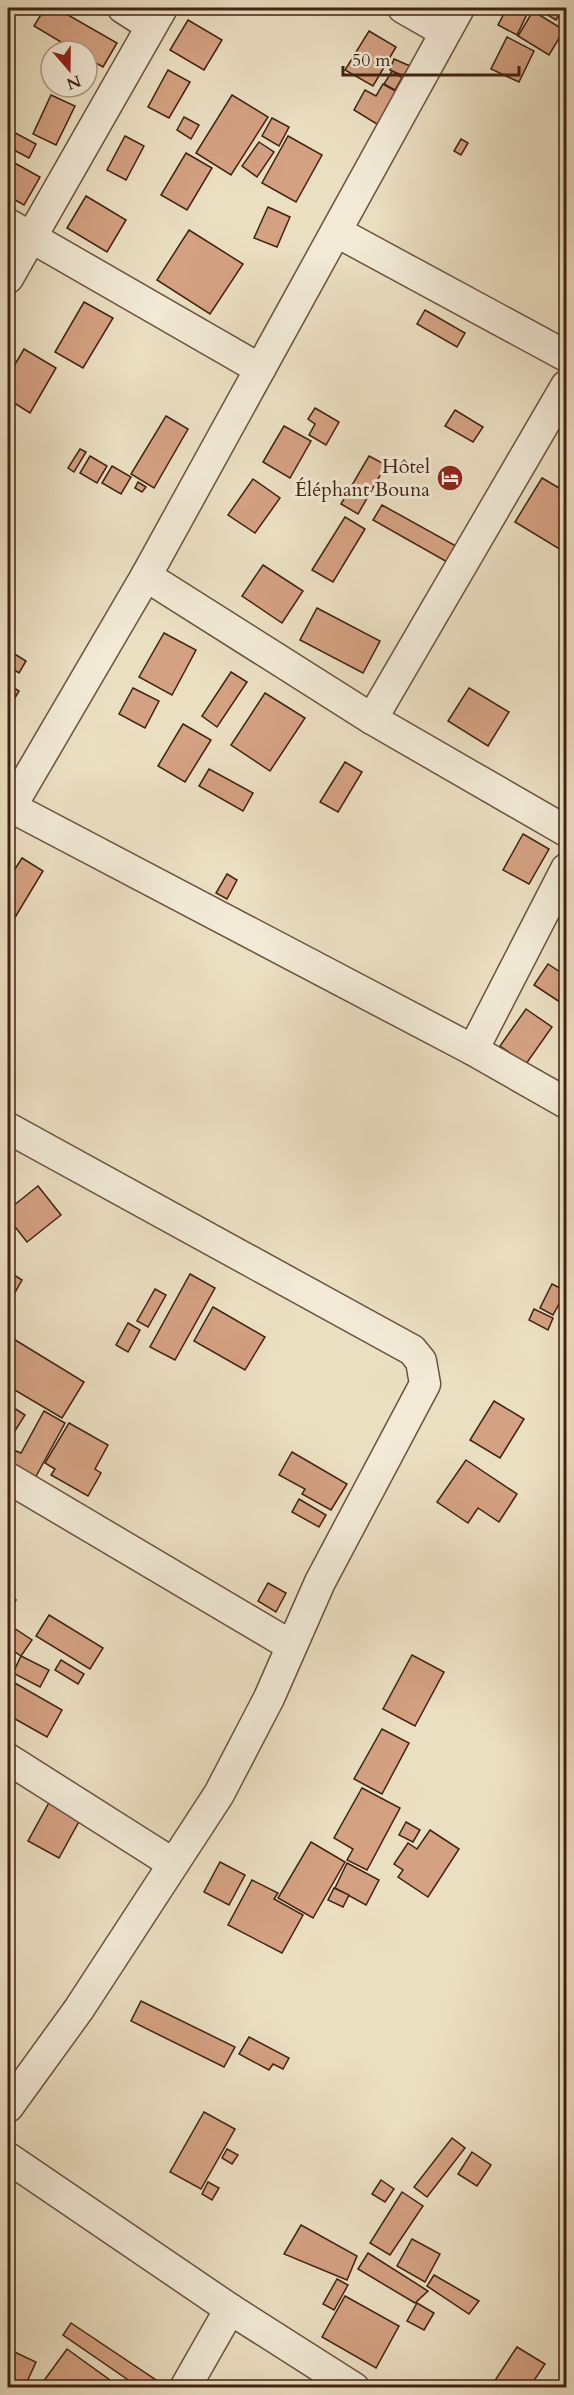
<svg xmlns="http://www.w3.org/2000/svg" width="574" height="2395" viewBox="0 0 574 2395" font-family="Cardo,serif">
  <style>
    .building { fill: #d4a182; stroke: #402310; stroke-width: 1.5 }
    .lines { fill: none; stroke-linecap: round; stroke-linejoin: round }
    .minor-casing { stroke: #6b523c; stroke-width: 33 }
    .minor { stroke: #f2ead7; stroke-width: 30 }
    .labels { text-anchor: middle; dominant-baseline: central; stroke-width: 6; stroke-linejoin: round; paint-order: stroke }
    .poi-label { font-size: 20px; fill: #402310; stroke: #f2ead7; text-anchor: end }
  </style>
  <rect width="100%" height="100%" fill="#ebdfc2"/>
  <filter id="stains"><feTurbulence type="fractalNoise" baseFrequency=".00333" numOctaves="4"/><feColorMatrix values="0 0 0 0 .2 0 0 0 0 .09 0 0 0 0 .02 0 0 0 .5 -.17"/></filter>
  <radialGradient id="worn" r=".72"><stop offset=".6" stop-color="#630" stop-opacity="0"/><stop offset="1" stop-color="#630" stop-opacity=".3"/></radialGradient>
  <g class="building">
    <path d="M45 8H56L117 43 103 67 87 58V51H76L34 26Z"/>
    <path d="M507 8H519L528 12 517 35 498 25Z"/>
    <path d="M536 8H563L556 20Z"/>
    <path d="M533 11 564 30 549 55 518 36Z"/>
    <path d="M188 20 222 40 204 70 170 50Z"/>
    <path d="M369 31 396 47 373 86 345 70Z"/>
    <path d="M507 37 534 51 519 82 491 69Z"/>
    <path d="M394 59 410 66 406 77 390 70Z"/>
    <path d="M168 70 190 82 169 118 148 107Z"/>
    <path d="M392 71 402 78 395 90 384 84Z"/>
    <path d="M383 84 399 93 380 126 354 110 365 90 376 96Z"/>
    <path d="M51 95 75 106 56 145 33 134Z"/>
    <path d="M232 95 268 117 231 175 196 153Z"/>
    <path d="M184 117 199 125 191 139 177 130Z"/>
    <path d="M272 118 289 127 279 146 262 136Z"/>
    <path d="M8 129 36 144 29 158 8 147Z"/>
    <path d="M125 136 144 146 126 180 107 170Z"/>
    <path d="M288 136 322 155 296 202 262 183Z"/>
    <path d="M461 139 468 143 461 155 454 151Z"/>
    <path d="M259 142 274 152 257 177 242 166Z"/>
    <path d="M186 153 212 168 187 210 161 195Z"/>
    <path d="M11 161 40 177 24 205 8 196V167Z"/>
    <path d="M86 196 126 220 107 252 67 228Z"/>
    <path d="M268 207 290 217 277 247 254 238Z"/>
    <path d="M189 230 243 264 210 314 157 280Z"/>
    <path d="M84 302 113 318 83 368 55 352Z"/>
    <path d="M425 310 465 333 457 347 417 324Z"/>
    <path d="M24 349 56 368 30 413 8 399V376Z"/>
    <path d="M315 408 339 422 326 445 309 435 315 424 308 419Z"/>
    <path d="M455 410 483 427 473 442 445 426Z"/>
    <path d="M166 416 188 429 154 488 131 474Z"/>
    <path d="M284 426 311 441 290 478 263 462Z"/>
    <path d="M80 449 86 452 74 472 68 468Z"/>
    <path d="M90 456 107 466 97 483 80 473Z"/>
    <path d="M369 456 386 465 358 514 341 504Z"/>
    <path d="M112 466 131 477 121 494 102 483Z"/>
    <path d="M542 478 566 492V553L515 522Z"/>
    <path d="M253 479 280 498 255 533 228 515Z"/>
    <path d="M138 482 146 487 142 492 135 488Z"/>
    <path d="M382 505 465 551 456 567 373 520Z"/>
    <path d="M345 517 365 529 333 582 312 570Z"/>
    <path d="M263 565 303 591 282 623 242 596Z"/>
    <path d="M317 608 380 641 363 673 300 640Z"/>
    <path d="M164 633 196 650 172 695 139 677Z"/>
    <path d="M8 650 26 661 19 673 8 666Z"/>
    <path d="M231 672 247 682 217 727 202 716Z"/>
    <path d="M8 684 19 691 8 710Z"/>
    <path d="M133 688 159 701 145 728 119 714Z"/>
    <path d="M469 688 509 712 488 746 448 721Z"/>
    <path d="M265 693 305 718 270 771 231 745Z"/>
    <path d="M183 724 211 740 185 782 158 766Z"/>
    <path d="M345 762 362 772 338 812 320 802Z"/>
    <path d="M209 769 253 793 243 811 199 786Z"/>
    <path d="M523 834 549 849 529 884 503 870Z"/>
    <path d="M22 858 43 871 8 929V880Z"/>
    <path d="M227 874 237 880 227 899 216 893Z"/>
    <path d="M548 964 566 976V1006L534 985Z"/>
    <path d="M526 1009 552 1027 526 1064 500 1046Z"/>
    <path d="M38 1186 61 1215 27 1242 8 1218V1210Z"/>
    <path d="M8 1271 22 1280 8 1305Z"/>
    <path d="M190 1274 215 1288 175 1360 150 1347Z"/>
    <path d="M552 1284 566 1291 553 1315 540 1308Z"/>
    <path d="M155 1289 166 1295 148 1327 137 1321Z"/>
    <path d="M213 1307 265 1337 245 1370 194 1341Z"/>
    <path d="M534 1309 553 1318 548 1330 529 1320Z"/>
    <path d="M128 1323 140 1330 128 1352 116 1345Z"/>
    <path d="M12 1338 84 1382 62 1418 8 1386V1345Z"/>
    <path d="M494 1401 524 1419 500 1458 470 1440Z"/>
    <path d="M8 1404 25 1415 8 1442Z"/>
    <path d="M44 1411 65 1423 34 1480 8 1465V1455L11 1449 21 1453Z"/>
    <path d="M69 1423 108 1445 95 1469 101 1473 88 1496 51 1475 55 1469 45 1463Z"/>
    <path d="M292 1452 347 1484 331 1510 302 1494 305 1489 279 1475Z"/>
    <path d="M466 1460 517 1494 499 1522 478 1508 468 1523 437 1502Z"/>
    <path d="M299 1499 326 1515 319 1527 292 1512Z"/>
    <path d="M268 1583 286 1593 276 1612 258 1601Z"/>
    <path d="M8 1595 16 1600 8 1612Z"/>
    <path d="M49 1615 103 1648 90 1669 36 1636Z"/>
    <path d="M8 1624 32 1640 21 1656 8 1647Z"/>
    <path d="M412 1655 444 1672 415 1726 383 1709Z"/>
    <path d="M21 1656 49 1670 40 1687 13 1673Z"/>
    <path d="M61 1660 84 1674 78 1684 55 1670Z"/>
    <path d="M13 1682 62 1710 47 1737 8 1715V1693Z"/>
    <path d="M382 1729 409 1743 382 1794 354 1779Z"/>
    <path d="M362 1788 400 1808 367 1870 347 1860 353 1849 334 1838Z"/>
    <path d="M51 1799 82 1816 59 1858 28 1841Z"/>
    <path d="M406 1822 420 1830 413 1842 399 1835Z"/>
    <path d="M430 1830 459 1849 428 1897 398 1877 403 1870 394 1864 408 1843 417 1849Z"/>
    <path d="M311 1842 345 1862 313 1918 278 1898Z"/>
    <path d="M220 1862 245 1875 229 1905 204 1892Z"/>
    <path d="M347 1863 379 1880 366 1905 335 1888Z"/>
    <path d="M252 1880 278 1893 274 1899 303 1915 282 1953 228 1925Z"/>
    <path d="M334 1888 349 1895 343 1907 328 1900Z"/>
    <path d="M141 2001 235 2047 224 2067 131 2021Z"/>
    <path d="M249 2037 289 2058 283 2069 273 2064 269 2070 239 2054Z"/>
    <path d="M204 2112 235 2129 201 2189 170 2172Z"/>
    <path d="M452 2138 465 2148 427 2197 414 2187Z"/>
    <path d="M227 2149 238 2155 232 2164 222 2158Z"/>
    <path d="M472 2152 491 2165 477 2186 458 2174Z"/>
    <path d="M381 2180 394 2189 385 2202 372 2194Z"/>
    <path d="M208 2182 219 2188 212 2200 202 2194Z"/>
    <path d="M402 2192 423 2206 390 2255 370 2243Z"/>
    <path d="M301 2225 357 2256 347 2280 284 2254Z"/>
    <path d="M412 2239 440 2254 425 2282 397 2266Z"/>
    <path d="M368 2253 428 2291 415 2303 358 2269Z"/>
    <path d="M566 2264V2283L559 2278Z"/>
    <path d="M434 2275 479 2301 469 2314 427 2286Z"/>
    <path d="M337 2279 348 2285 334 2310 323 2304Z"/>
    <path d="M345 2296 399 2326 376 2368 322 2337Z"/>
    <path d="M417 2303 434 2313 424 2330 407 2321Z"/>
    <path d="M71 2323 156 2380 150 2388H140L63 2335Z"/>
    <path d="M517 2347 545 2364 529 2388H490Z"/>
    <path d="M8 2349 36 2362 24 2388 8 2382Z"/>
    <path d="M67 2349 121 2388 40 2386Z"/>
  </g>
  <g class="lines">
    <defs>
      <g id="minor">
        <path d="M123 8 151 26"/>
        <path d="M403 8 445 32"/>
        <path d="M8 224 260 369"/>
        <path d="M337 232 566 356"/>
        <path d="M8 278 162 8"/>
        <path d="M146 576 372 719 566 831"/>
        <path d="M372 719 566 386"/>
        <path d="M11 807 473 1050 566 1103"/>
        <path d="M8 812 146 576 459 8"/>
        <path d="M473 1050 566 869"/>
        <path d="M8 1128 412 1350 421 1361 425 1384 320 1582 269 1698 219 1794 79 2009 8 2107"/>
        <path d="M8 1478 290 1645"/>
        <path d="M8 1759 172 1863"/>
        <path d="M8 2158 230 2309 354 2388"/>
        <path d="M185 2388 230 2309"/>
      </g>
    </defs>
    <use href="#minor" class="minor-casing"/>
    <use href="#minor" class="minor"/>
  </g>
  <defs>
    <symbol id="hotel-disc" viewBox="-11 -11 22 22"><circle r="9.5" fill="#8f2418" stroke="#f2ead7"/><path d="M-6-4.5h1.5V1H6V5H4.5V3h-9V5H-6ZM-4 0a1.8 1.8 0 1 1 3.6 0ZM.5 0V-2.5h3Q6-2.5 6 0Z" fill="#fff"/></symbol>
  </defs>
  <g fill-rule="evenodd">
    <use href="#hotel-disc" x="435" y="463" width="30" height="30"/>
  </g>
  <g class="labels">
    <g class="poi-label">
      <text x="430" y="466">Hôtel<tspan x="430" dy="23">Éléphant Bouna</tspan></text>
    </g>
  </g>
  <rect width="574" height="2395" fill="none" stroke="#ebdfc2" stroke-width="30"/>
  <rect x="9" y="9" width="556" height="2377" fill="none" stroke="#402310" stroke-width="3"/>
  <rect x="15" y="15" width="544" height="2365" fill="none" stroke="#402310" stroke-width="1.5"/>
  <g transform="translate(69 69) rotate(160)"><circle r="28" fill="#f2ead7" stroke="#ab9a87" stroke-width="1.5"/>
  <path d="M0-4.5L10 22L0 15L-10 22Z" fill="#8f2418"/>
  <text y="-9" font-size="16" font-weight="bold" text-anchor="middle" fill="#402310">N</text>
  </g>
  <path d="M343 66v9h176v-9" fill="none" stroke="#402310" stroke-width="3"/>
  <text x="352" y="66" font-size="18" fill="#402310" stroke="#f2ead7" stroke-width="4.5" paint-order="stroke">50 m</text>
  <rect width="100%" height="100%" filter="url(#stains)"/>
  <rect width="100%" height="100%" fill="url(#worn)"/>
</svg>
